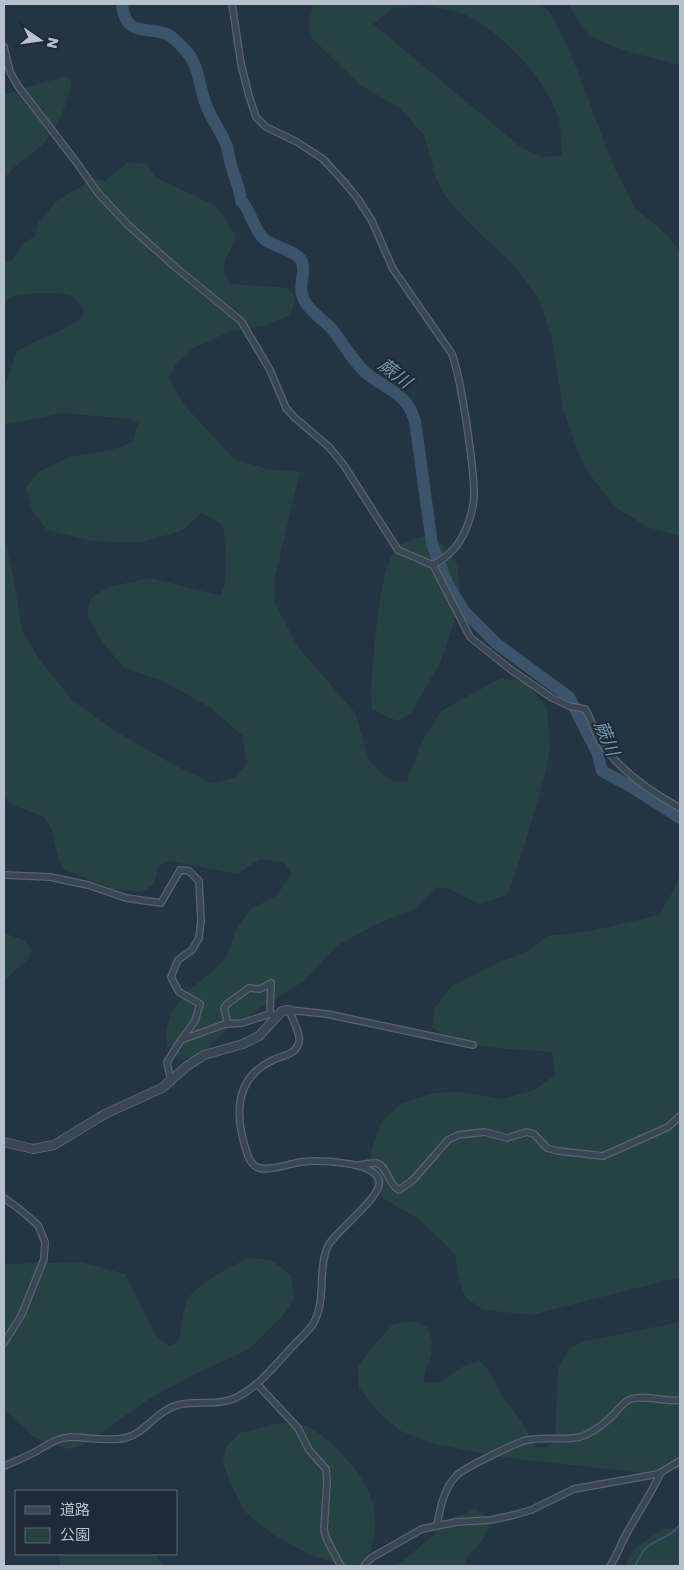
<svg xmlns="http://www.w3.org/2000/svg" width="684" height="1570" viewBox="0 0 684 1570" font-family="Poppins,'Noto Sans JP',sans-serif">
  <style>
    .green { fill: #274243; fill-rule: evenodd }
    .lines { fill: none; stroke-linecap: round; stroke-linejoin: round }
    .stream { stroke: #3b536b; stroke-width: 2 }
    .river { stroke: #3b536b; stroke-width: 12 }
    .minor-casing { stroke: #58646f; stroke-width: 8 }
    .tertiary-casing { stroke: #58646f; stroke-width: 10 }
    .minor { stroke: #3a4652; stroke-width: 5.5 }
    .tertiary { stroke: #3a4652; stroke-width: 8 }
    .labels { text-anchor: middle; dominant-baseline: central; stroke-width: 4; stroke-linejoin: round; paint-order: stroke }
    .water-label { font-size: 18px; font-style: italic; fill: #7694af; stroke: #1e2b37 }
  </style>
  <rect width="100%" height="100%" fill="#253442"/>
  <g class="green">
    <path d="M313 4H540L549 11 566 42 581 80 613 165 635 208 666 234 680 252V536L647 527 614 506 584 467 563 409 552 340 539 299 513 264 470 224 445 196 436 178 424 135 400 108 360 85 312 38 309 24ZM424 5C437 8 454 10 466 15 500 31 547 80 558 117 561 128 561 143 562 155L543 157 522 148 373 24 394 8Z"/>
    <path d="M569 4H680V65C653 58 615 50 591 36 584 32 572 12 569 4Z"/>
    <path d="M66 76 72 81C67 104 58 128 42 145 29 159 14 163 4 179V94Z"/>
    <path d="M128 162 146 164 157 178 214 205 226 220 236 236C231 258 216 259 230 283 249 287 268 285 287 288L295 298 291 315 264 326 229 332 195 347 175 365 169 379 185 406 234 459 268 469 300 472 274 581 275 604 298 647 355 713 369 760 381 773 395 782 407 781 421 743 441 711 501 678 525 682 547 707 550 746 546 772 521 857 507 895 478 904 450 889 437 887 415 909 375 925 338 945 304 981 231 1026 199 1057 181 1059 167 1046 166 1031 172 1011 188 991 214 970 227 956 236 930 251 909 276 896 292 874 284 863 260 859 237 874 170 861 159 866 154 884 143 892 114 889 64 870 58 857 52 830 44 817 10 804 4 795V535L14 581 22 630 39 659 72 700 112 729 174 765 212 783 234 778 247 764 242 735 211 708 165 682 123 667 101 640 87 614 91 598 108 587 151 578 221 596C229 573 225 549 223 525L202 513 181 531 139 543 92 541 47 530 32 510 26 488 38 472 69 457 110 450 128 444 133 441 138 423 130 419 62 413 14 423 4 424V388L17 351 34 342 58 332 80 319 84 309 73 296 57 293H35L12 296 4 303V262L12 260 24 242 35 237 38 223 57 201 93 179 105 181Z"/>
    <path d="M428 536 443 545 457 564 460 591 454 622 440 663 411 713 398 721 385 716 372 709 371 694C373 666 378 568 396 550 405 541 416 538 428 536Z"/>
    <path d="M680 871V1277L531 1315 483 1310 465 1297 458 1276 455 1254 420 1220 386 1200 376 1190 369 1171 372 1149 382 1121 402 1103 433 1093 464 1092 502 1099 535 1090 555 1075 552 1052C512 1049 466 1050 432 1027L435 1007 452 986 502 961 528 951 547 936 590 931 659 915 676 886Z"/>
    <path d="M4 933 25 941 31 949 29 959 4 980Z"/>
    <path d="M249 1258 271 1260 291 1275 294 1299 283 1315 248 1350 199 1372 149 1399 84 1445 67 1449 34 1437 4 1409V1264L81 1262 125 1274 157 1337 169 1346 178 1342C182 1329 182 1316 186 1303 192 1285 232 1266 249 1258Z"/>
    <path d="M413 1321 427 1326C429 1333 433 1340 432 1346 431 1360 424 1369 424 1382 445 1386 448 1375 464 1366 468 1364 474 1363 479 1361 491 1370 492 1378 499 1390 511 1409 526 1426 536 1447H547L555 1440 558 1368 570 1348 581 1342 680 1322V1469L671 1467 644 1473 500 1457 434 1444 401 1431 383 1417 359 1388 358 1366 374 1345 393 1324Z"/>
    <path d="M280 1423C287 1423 297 1423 303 1425 318 1430 333 1444 343 1455 363 1478 377 1498 375 1529 374 1543 370 1554 361 1564L343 1566 308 1554 274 1535 245 1512 230 1483 223 1462 226 1447 240 1433Z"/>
    <path d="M475 1509 489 1519C490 1543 468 1548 464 1566H396L422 1545 450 1519Z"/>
    <path d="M680 1527V1566H625L634 1548 663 1529Z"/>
    <path d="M59 1554H155L164 1566H60Z"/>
  </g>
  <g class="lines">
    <path class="stream" d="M635 1566C638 1560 641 1553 646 1548 657 1539 672 1537 680 1524"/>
    <path class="river" d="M122 4C125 38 148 26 167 34 174 37 182 47 187 52 199 66 199 85 205 102 210 117 219 128 225 142 229 150 229 160 232 168 235 179 240 189 241 201 249 206 253 229 264 239 274 248 298 250 302 262 307 276 294 289 308 306 314 314 323 320 330 327 342 341 351 359 365 372 378 384 397 390 407 404 411 409 413 416 415 421L432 544 447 583 464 611 497 644 569 697 597 752 602 771 630 786 680 818"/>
    <defs>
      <g id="minor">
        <path d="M232 4 241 64 249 96 256 117 266 127 297 142 323 159 345 183 358 199 372 221 393 269 452 354C460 377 463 402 467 426 470 448 474 472 474 495 474 505 470 520 466 529 459 546 449 556 433 565"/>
        <path d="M4 47 10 72 18 86 77 163 98 193 128 225 174 266 241 321 270 370 286 408 294 417 329 447 343 464 398 550 433 565 470 637 510 669 552 698 569 706 585 709C592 719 593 731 600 741 618 769 651 792 680 808"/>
        <path d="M4 875 50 877 88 885 126 898 161 903 180 870 189 871 199 881 201 920 199 938 192 950 178 960 171 977 179 992 200 1004 195 1021 181 1040 225 1024 242 1023 270 1014 277 1016"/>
        <path d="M228 1024 224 1008 227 1004 249 988 260 989 271 983 270 1014"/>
        <path d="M171 1082 167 1062 181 1040"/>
        <path d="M359 1165C364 1164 370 1163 376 1163 387 1165 388 1184 399 1190L413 1180 448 1140 458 1135 485 1132 507 1138 527 1132 534 1134 547 1148 558 1151 603 1156 668 1127 680 1116"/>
        <path d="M4 1198 18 1208 38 1225 45 1242 44 1259 22 1314 4 1343"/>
        <path d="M257 1384 298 1428 309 1450 326 1469 327 1482 324 1530 327 1540 341 1566"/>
        <path d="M4 1466C14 1462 25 1457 35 1452 46 1446 56 1438 70 1437 88 1437 106 1442 125 1438 146 1433 157 1410 178 1405 196 1400 216 1406 233 1399 257 1389 275 1365 293 1346 299 1339 308 1332 313 1324 327 1301 317 1269 328 1246 336 1230 384 1196 379 1180 373 1161 318 1160 301 1162 288 1164 271 1171 259 1168 253 1166 250 1161 248 1156 235 1119 232 1079 273 1060 283 1055 296 1055 299 1042 301 1033 292 1019 289 1010L327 1014 473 1045"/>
        <path d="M437 1525C440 1509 444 1488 456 1476 462 1469 517 1442 527 1440 544 1436 562 1441 580 1437 590 1434 601 1426 609 1419 616 1413 622 1402 631 1399 648 1394 664 1403 680 1400"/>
        <path d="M364 1566 371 1558 422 1529 456 1522 491 1520 514 1515 531 1510 574 1489 658 1474 680 1461"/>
        <path d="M610 1566C618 1555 621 1542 628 1531 639 1511 652 1493 661 1472"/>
      </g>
      <path id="tertiary" d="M4 1142 33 1149 54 1145 105 1114 162 1088 187 1066 204 1055 243 1044 259 1036 282 1011 289 1010"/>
    </defs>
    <use href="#minor" class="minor-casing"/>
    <use href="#tertiary" class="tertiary-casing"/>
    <use href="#minor" class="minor"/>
    <use href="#tertiary" class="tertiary"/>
  </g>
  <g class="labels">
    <g class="water-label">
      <text transform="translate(395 373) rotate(37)">蕨川</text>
      <text transform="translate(607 738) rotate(67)">蕨川</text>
    </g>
  </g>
  <rect width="684" height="1570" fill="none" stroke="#b7c1cc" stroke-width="10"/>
  <rect x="15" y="1490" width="162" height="65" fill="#1e2b37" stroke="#5b6773"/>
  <rect x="25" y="1506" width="25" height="8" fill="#3a4652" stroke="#5b6773"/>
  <text x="60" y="1515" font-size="15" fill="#b7c1cc">道路</text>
  <rect x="25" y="1528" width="25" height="15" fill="#274243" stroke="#5b6773"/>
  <text x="60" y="1540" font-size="15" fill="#b7c1cc">公園</text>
  <g transform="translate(40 40) rotate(103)" stroke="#1e2b37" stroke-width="4" paint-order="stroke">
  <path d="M0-4L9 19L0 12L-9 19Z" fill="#b7c1cc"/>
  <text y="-8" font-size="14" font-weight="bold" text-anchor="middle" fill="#b7c1cc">N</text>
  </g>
</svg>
